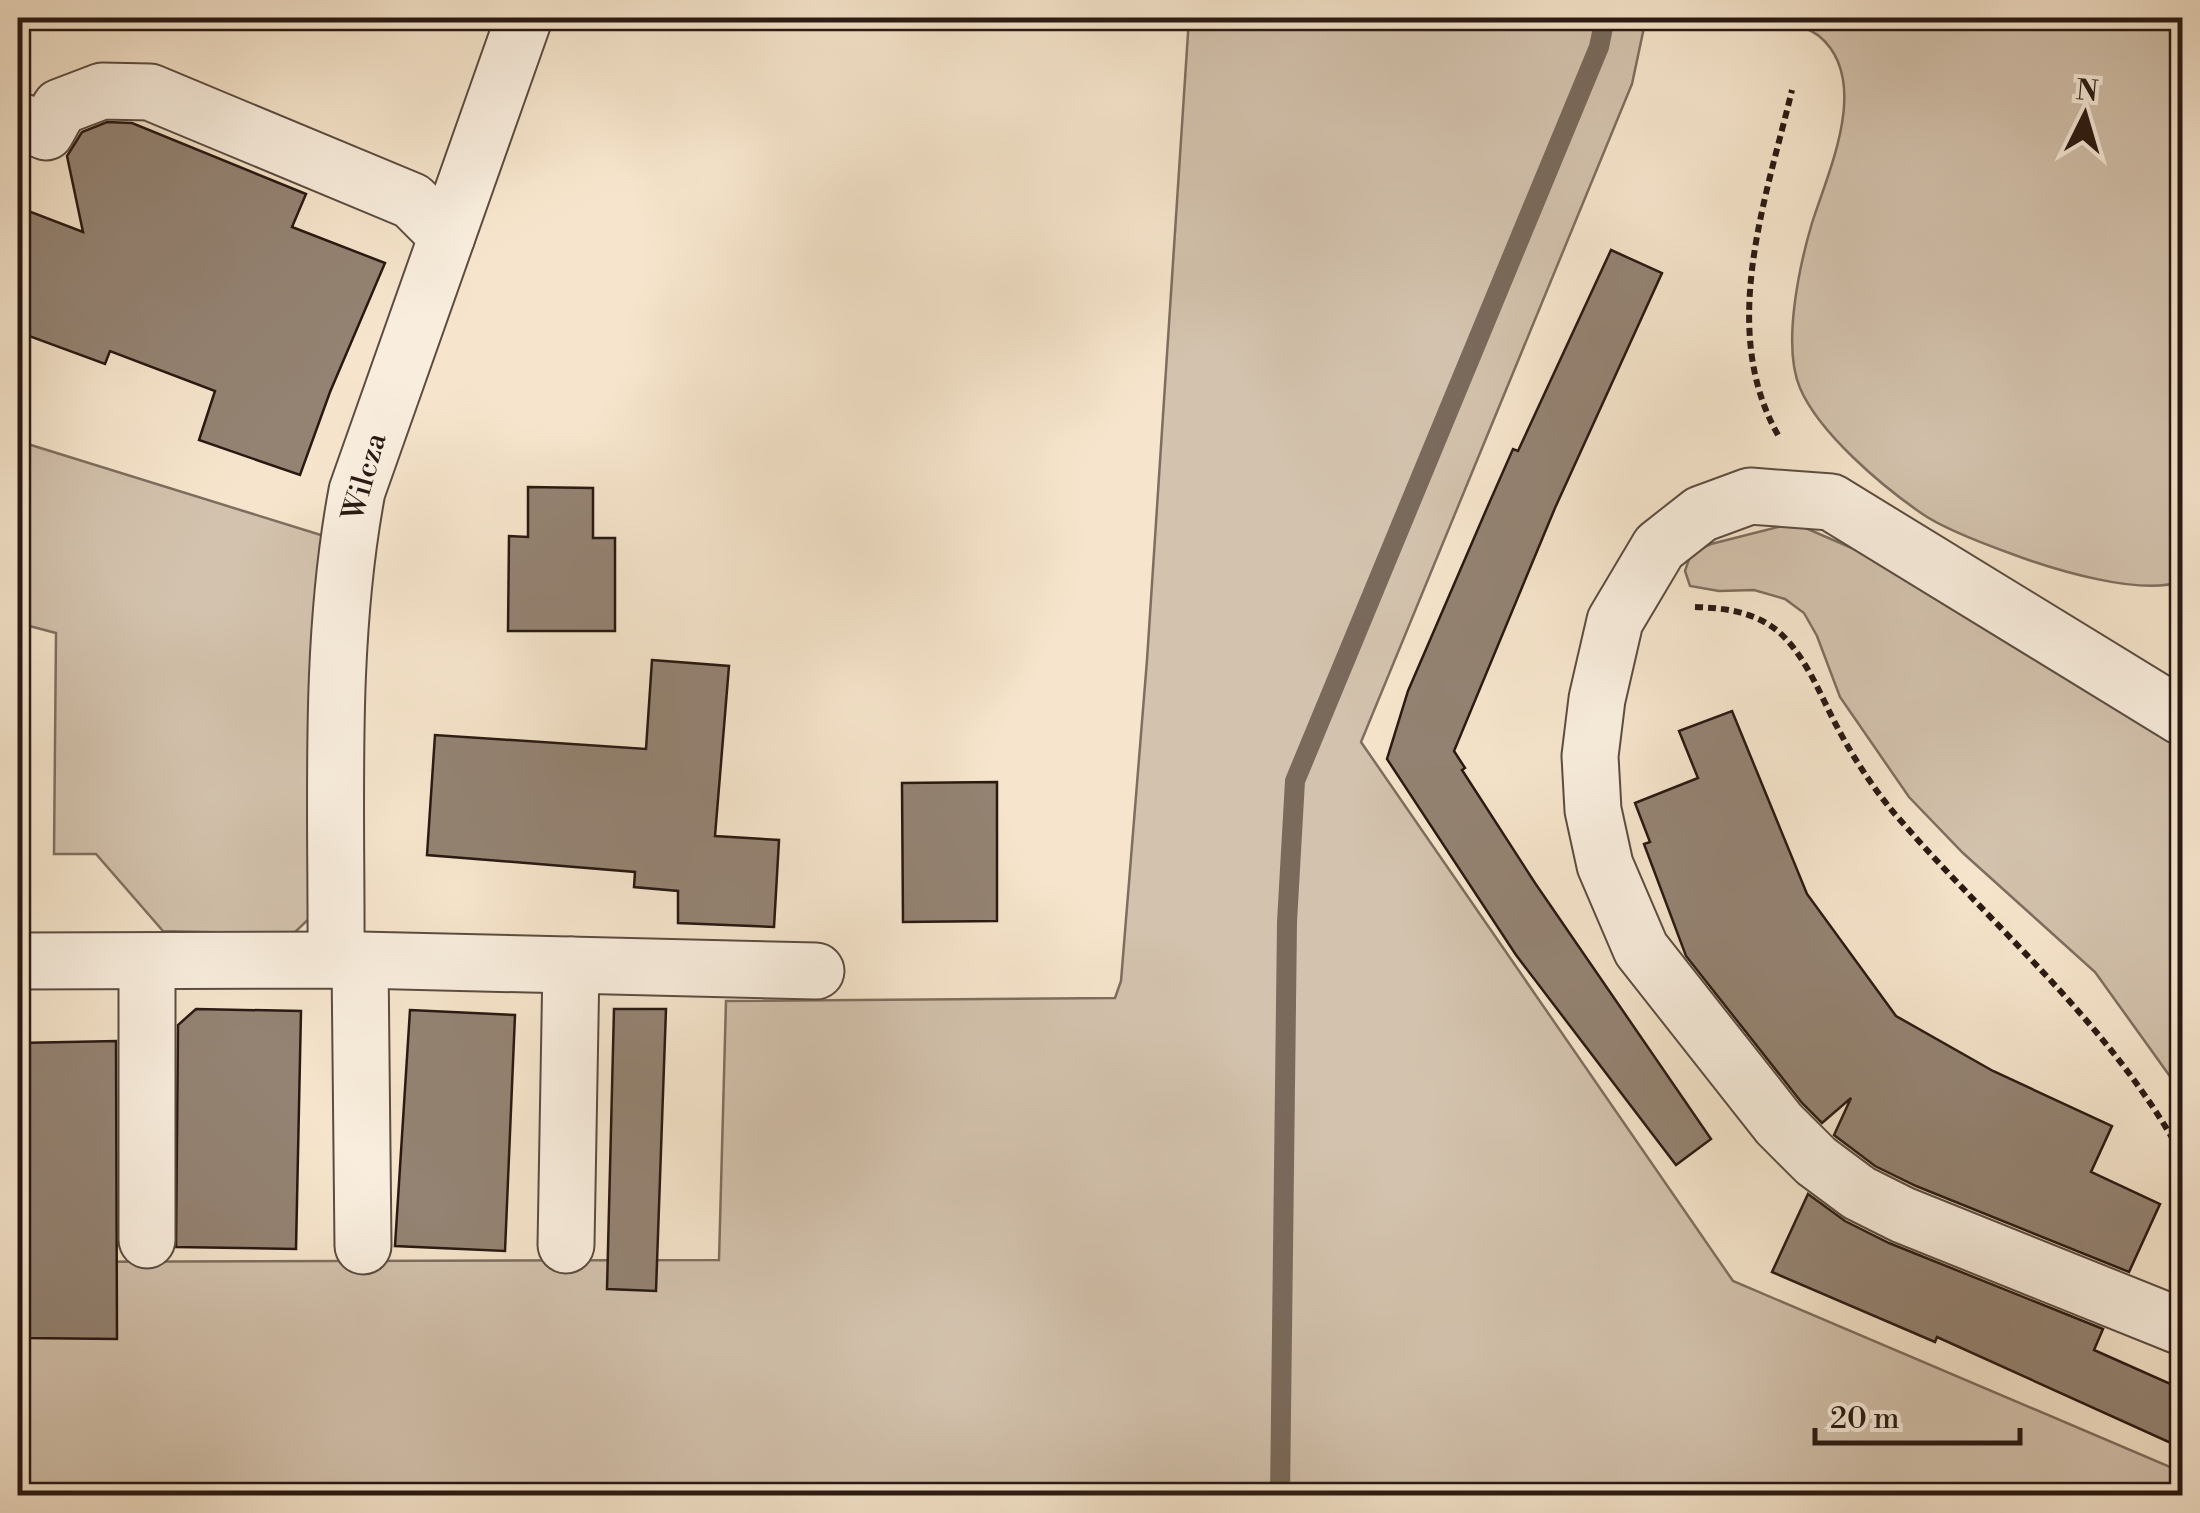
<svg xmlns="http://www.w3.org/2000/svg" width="2200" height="1513" viewBox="0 0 2200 1513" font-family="'Libre Bodoni',serif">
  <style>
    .green { fill: #d3c2ad; stroke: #7e6e60; stroke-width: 2.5 }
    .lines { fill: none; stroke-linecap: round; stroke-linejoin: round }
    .stream { stroke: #7a6a5c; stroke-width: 20 }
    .building { fill: #948373; stroke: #291913; stroke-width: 2.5 }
    .minor-casing { stroke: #5c4c41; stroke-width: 59 }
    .path { stroke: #291913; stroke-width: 6; stroke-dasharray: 8 5; stroke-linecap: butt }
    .minor { stroke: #f9eede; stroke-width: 55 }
    .labels { text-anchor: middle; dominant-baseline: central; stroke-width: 10; stroke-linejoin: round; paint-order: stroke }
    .street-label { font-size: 30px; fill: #291913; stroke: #f9eede }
  </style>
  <rect width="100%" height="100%" fill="#f6e5cc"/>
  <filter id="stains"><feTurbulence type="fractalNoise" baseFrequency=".002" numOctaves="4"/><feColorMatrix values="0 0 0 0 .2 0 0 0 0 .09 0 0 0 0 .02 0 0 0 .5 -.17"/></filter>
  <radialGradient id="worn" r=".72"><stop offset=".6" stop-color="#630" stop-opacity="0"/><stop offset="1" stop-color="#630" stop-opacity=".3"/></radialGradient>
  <g class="green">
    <path d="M1189 18H1646L1632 84 1361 742 1733 1281 2182 1472V1495H18V1262L719 1260 726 1001 1115 998 1121 981 1147 660Z"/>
    <path d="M1778 18H2158L2182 27V581C2142 597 2052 569 2012 554 1987 545 1942 528 1921 513 1882 486 1819 433 1800 388 1782 346 1799 267 1812 223 1828 172 1872 80 1819 36 1809 28 1790 22 1778 18Z"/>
    <path d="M18 441 324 536 313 915 293 934 163 931 96 854H54L56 633 18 623Z"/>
    <path d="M1794 523 1891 565 2182 748V1093L2095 972 1963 853 1909 797 1840 697 1817 636 1804 613 1785 599 1754 590 1719 591 1690 586 1685 571 1691 553 1711 544Z"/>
  </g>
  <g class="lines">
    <path class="stream" d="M1280 1496 1287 922 1295 781 1599 47 1605 18"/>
  </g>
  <g class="building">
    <path d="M107 122 132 123 306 194 292 227 385 263 330 392 300 475 199 440 215 391 110 351 105 364 18 332V207L83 232 67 156 82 132Z"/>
    <path d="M1611 250 1662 273 1555 508 1454 751 1465 768 1462 770 1535 883 1711 1139 1676 1165 1516 955 1387 759 1408 691 1487 508 1513 449 1518 451Z"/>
    <path d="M528 487 593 488V538H615V631H508L509 536 528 537Z"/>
    <path d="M652 660 729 666 715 836 779 840 774 927 678 923V891L634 887 635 872 427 855 435 735 646 749Z"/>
    <path d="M1732 711 1807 894 1896 1016 1993 1071 2112 1126 2091 1172 2160 1204 2129 1272 1916 1186 1875 1166 1834 1135 1851 1098 1822 1123 1802 1103 1686 956 1644 844 1650 842 1635 803 1698 778 1679 731Z"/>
    <path d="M997 782V921L903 922 902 783Z"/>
    <path d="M196 1009 301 1011 296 1249 176 1247 178 1025Z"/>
    <path d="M614 1009H666L656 1291 607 1289Z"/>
    <path d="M410 1010 515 1015 505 1251 395 1246Z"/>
    <path d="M116 1041 117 1339 26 1338 27 1251H18V1043Z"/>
    <path d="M1808 1194 1845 1221 1889 1243 2103 1329 2094 1350 2182 1389V1448L1937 1337 1935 1342 1772 1272Z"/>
  </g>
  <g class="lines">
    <defs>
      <g id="minor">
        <path d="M18 120 46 132 60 107 102 91 150 92 412 201 447 236"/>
        <path d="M2182 717 1831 502 1750 496 1701 514 1659 547 1615 621 1597 699 1590 756 1593 810 1605 865 1641 949 1779 1124 1816 1161 1859 1193 1903 1215 2182 1327"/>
        <path d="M336 960C337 805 328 645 357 491L524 18"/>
        <path d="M360 960 363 1246"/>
        <path d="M18 961 360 960 816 971"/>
        <path d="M147 1240V961"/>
        <path d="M566 1245 571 965"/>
      </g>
    </defs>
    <use href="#minor" class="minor-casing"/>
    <g class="path">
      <path d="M1778 435C1718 329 1766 199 1792 90"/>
      <path d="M1695 607C1726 608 1756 612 1780 633 1804 655 1818 689 1832 717 1849 751 1870 784 1894 813 1992 927 2109 1022 2182 1155"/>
    </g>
    <use href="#minor" class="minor"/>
  </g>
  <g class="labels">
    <g class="street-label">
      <text transform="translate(365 477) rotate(-74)">Wilcza</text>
    </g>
  </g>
  <rect width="2200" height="1513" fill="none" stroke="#f6e5cc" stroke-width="60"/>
  <rect x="20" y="20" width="2160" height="1473" fill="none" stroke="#291913" stroke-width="5"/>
  <rect x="30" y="30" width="2140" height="1453" fill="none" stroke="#291913" stroke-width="2.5"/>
  <g transform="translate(2085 115) rotate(5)" stroke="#f9eede" stroke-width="8" paint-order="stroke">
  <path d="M0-8L18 38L0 25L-18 38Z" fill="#291913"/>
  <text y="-15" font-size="28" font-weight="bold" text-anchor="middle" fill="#291913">N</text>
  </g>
  <path d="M1815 1428v15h205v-15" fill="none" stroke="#291913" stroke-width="5"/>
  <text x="1830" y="1428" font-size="30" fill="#291913" stroke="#f9eede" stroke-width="8" paint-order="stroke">20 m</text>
  <rect width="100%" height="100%" filter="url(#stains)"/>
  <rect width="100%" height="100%" fill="url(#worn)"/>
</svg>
